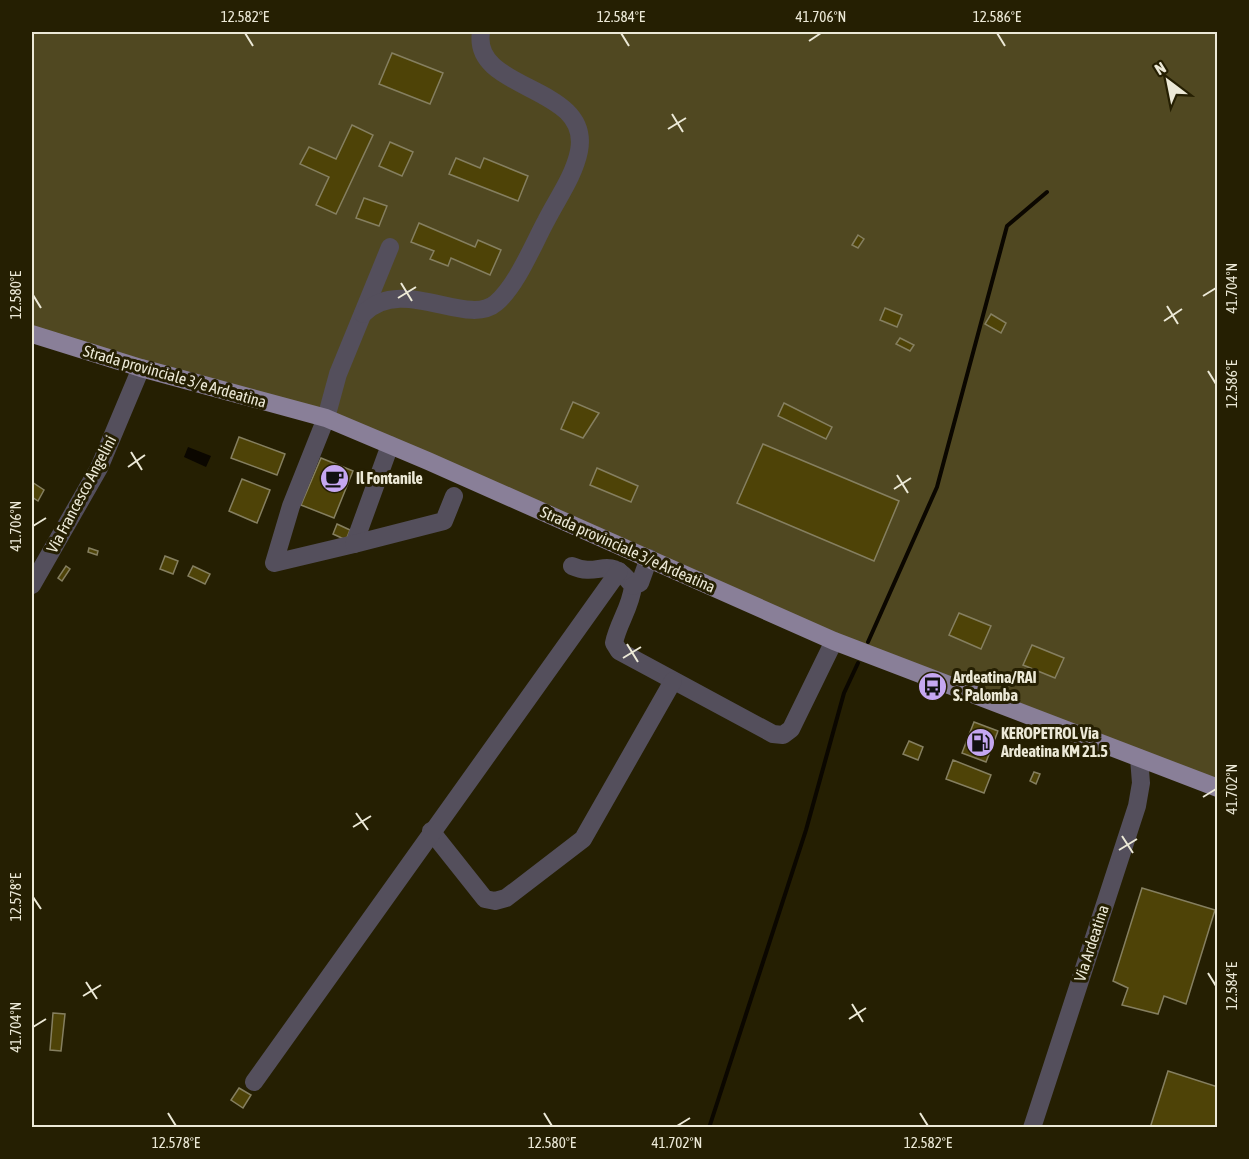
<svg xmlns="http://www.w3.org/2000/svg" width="1249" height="1159" viewBox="0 0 1249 1159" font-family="'Asap Condensed',sans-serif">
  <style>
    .green { fill: #504821 }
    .water { fill: #0b0700 }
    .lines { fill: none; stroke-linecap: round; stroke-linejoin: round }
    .stream { stroke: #0b0700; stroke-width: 4 }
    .building { fill: #4e4307; stroke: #857f60; stroke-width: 1.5 }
    .minor { stroke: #544f5c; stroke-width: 18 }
    .major { stroke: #897f98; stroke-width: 18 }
    .ticks { fill: none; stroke: #ece9d7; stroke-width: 2 }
    .labels { text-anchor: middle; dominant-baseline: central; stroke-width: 6; stroke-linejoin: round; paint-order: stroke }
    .street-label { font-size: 16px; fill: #ece9d7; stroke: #251f02 }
    .poi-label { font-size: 16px; font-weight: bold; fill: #ece9d7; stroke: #251f02; text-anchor: start }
    .neatline { fill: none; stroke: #ece9d7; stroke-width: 2 }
    .ticks-label { font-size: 15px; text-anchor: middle; fill: #ece9d7 }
  </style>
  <rect width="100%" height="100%" fill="#251f02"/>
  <path class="green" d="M32 32H1217V787L835 641 390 445 32 334Z"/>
  <path class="water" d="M188 447 211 456 206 467 184 457Z"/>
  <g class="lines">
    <g class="stream">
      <path d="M868 642 937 487 1007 226 1047 192"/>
      <path d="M709 1128 806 830 844 693 858 663"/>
    </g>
  </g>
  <g class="building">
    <path d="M392 53 443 73 430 104 379 84Z"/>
    <path d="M352 125 373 135 336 214 316 205 329 177 300 164 309 147 336 159Z"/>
    <path d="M390 142 413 152 402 176 379 166Z"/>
    <path d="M456 158 480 168 484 158 528 176 518 201 449 174Z"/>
    <path d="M364 198 387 206 379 226 356 218Z"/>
    <path d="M419 223 475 247 478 240 501 250 490 275 451 258 448 266 430 259 434 251 411 242Z"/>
    <path d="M858 235 864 239 858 248 852 245Z"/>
    <path d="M885 308 902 315 897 327 880 320Z"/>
    <path d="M991 314 1006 323 1001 333 985 324Z"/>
    <path d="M900 338 914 345 910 351 896 344Z"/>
    <path d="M573 402 599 413 583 438 561 429Z"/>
    <path d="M784 403 832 427 826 439 778 416Z"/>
    <path d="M239 437 285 454 277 475 231 458Z"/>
    <path d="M763 444 899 501 874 561 737 503Z"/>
    <path d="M321 458 353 471 334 518 301 505Z"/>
    <path d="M597 468 638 486 631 502 590 485Z"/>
    <path d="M242 479 270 490 257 523 229 511Z"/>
    <path d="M32 482 44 490 38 501 32 497Z"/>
    <path d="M337 524 350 530 346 540 333 534Z"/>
    <path d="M89 548 98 551 97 555 88 552Z"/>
    <path d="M165 556 178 561 173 574 160 569Z"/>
    <path d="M66 566 70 569 62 581 58 578Z"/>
    <path d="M193 566 210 574 205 584 188 576Z"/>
    <path d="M959 613 991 626 981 649 949 635Z"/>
    <path d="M1032 645 1064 658 1055 678 1023 665Z"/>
    <path d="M974 722 998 731 986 762 962 753Z"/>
    <path d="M909 741 923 747 918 760 903 754Z"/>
    <path d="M953 760 991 775 984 793 946 779Z"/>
    <path d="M1034 772 1040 774 1036 784 1030 781Z"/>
    <path d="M1142 888 1215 910 1186 1004 1164 996 1158 1014 1122 1005 1128 988 1113 981Z"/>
    <path d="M53 1013 65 1014 61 1051 50 1050Z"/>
    <path d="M1168 1071 1218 1087V1128H1150Z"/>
    <path d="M239 1088 251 1095 243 1108 231 1100Z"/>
  </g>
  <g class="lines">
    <g class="minor">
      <path d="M390 247 338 374 326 418 291 506 274 563 354 544 390 445"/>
      <path d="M363 314C402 274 467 328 496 303 517 285 533 245 546 221 557 199 574 176 579 151 592 84 471 92 481 32"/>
      <path d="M354 544 444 521 454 496"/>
      <path d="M572 566C601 579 608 552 633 586 631 607 618 623 614 643L619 651 773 734 783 735 791 729 834 641"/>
      <path d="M32 585 99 468 141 368"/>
      <path d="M633 586 640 583 649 558"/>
      <path d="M431 831 485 899 495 901 506 898 583 839 673 681"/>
      <path d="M254 1082 619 571"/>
      <path d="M1032 1128 1137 806 1141 783 1139 758"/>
    </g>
    <path class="major" d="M32 334 141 368 326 418 428 461 834 641 1218 788"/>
  </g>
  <path class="ticks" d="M245 33 253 46M621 33 629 46M997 33 1005 46M809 41 821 33M672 114 683 132M668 129 686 118M401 283 412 301M33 295 41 308M1203 296 1216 288M398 298 416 287M1167 306 1178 324M1164 321 1182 309M1208 371 1216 384M131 452 142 470M128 467 145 455M897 475 908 493M894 489 911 478M33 526 46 518M627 644 638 662M623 658 641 647M1203 797 1216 789M356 813 368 830M353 827 371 816M1122 836 1133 853M1119 850 1137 839M33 897 41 909M1208 973 1216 986M86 982 97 999M83 996 101 985M852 1004 863 1022M849 1019 866 1008M33 1027 46 1019M168 1113 176 1126M544 1113 552 1126M920 1113 928 1126M677 1126 690 1118"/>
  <defs>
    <symbol id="cafe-disc" viewBox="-11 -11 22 22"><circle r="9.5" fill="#c5a7f1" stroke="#251f02"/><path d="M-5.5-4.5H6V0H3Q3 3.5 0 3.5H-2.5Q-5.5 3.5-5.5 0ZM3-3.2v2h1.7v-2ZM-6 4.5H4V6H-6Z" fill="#111"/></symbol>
    <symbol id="bus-disc" viewBox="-11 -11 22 22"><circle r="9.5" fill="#c5a7f1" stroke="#251f02"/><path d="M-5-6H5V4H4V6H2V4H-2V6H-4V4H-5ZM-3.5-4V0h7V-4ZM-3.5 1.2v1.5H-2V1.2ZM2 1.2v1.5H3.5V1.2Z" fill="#111"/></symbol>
    <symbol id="fuel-disc" viewBox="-11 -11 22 22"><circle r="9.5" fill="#c5a7f1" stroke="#251f02"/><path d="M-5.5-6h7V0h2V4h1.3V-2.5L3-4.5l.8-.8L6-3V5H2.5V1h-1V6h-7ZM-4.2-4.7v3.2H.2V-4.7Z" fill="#111"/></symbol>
  </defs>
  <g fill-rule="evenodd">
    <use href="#cafe-disc" x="318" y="462" width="33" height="33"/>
    <use href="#bus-disc" x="916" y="670" width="33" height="33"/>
    <use href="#fuel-disc" x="964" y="726" width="33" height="33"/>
  </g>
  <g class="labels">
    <g class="street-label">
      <text transform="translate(175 376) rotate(16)">Strada provinciale 3/e Ardeatina</text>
      <text transform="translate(81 494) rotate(-62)">Via Francesco Angelini</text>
      <text transform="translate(628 549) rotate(24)">Strada provinciale 3/e Ardeatina</text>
      <text transform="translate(1091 943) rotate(-72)">Via Ardeatina</text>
    </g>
    <g class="poi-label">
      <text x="356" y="478">Il Fontanile</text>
      <text x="953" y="677">Ardeatina/RAI<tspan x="953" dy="18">S. Palomba</tspan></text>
      <text x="1001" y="733">KEROPETROL Via<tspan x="1001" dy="18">Ardeatina KM 21.5</tspan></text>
    </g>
  </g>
  <rect width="1249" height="1159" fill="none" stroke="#251f02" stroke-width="66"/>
  <g transform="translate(1168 81) rotate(328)" stroke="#251f02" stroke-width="4.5" paint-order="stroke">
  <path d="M0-4.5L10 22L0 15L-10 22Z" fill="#ece9d7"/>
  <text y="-9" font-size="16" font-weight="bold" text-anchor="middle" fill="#ece9d7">N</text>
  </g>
  <rect x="33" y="33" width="1183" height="1093" class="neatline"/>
  <g class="ticks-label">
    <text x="245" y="22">12.582°E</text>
    <text x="621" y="22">12.584°E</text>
    <text x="821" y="22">41.706°N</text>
    <text x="997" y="22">12.586°E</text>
    <text transform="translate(1232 288) rotate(-90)" y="5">41.704°N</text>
    <text transform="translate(16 295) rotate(-90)" y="5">12.580°E</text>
    <text transform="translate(1232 384) rotate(-90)" y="5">12.586°E</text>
    <text transform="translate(16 526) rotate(-90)" y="5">41.706°N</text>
    <text transform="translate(1232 789) rotate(-90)" y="5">41.702°N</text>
    <text transform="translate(16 897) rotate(-90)" y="5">12.578°E</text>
    <text transform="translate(1232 986) rotate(-90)" y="5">12.584°E</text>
    <text transform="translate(16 1027) rotate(-90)" y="5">41.704°N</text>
    <text x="176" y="1148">12.578°E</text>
    <text x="552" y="1148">12.580°E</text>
    <text x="677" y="1148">41.702°N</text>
    <text x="928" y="1148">12.582°E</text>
  </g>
</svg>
